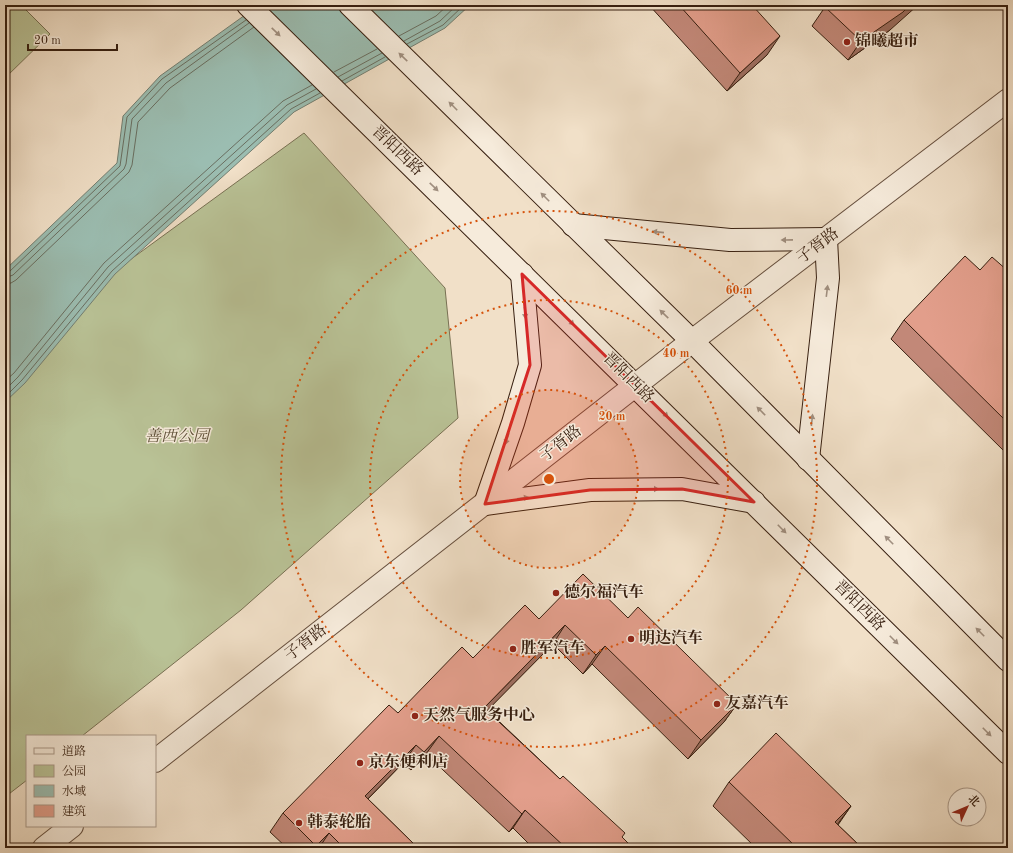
<svg xmlns="http://www.w3.org/2000/svg" width="1013" height="853" viewBox="0 0 1013 853" font-family="'Old Standard TT','Noto Serif SC',serif">
  <style>
    .green { fill: #b9c296; stroke: #787053 }
    .water { fill: #9bbdb1; stroke: #737e71 }
    .lines { fill: none; stroke-linecap: round; stroke-linejoin: round }
    .shore { stroke: #696e60; stroke-width: 1 }
    .minor-casing { stroke: #664f3e; stroke-width: 24 }
    .tertiary-casing { stroke: #664f3e; stroke-width: 24 }
    .secondary-casing { stroke: #371f10; stroke-width: 24 }
    .minor { stroke: #f6ebdb; stroke-width: 22 }
    .tertiary { stroke: #f6ebdb; stroke-width: 22 }
    .secondary { stroke: #f6ebdb; stroke-width: 22 }
    .wall { fill: #c28878; stroke: #371f10 }
    .shaded-wall { fill: #9e6f61; stroke: #371f10 }
    .building { fill: #e29e8b; stroke: #371f10 }
    .oneway { fill: #a08f80 }
    .marked { fill: #d62828; fill-opacity: 0.2; stroke: #d62828; stroke-width: 3; stroke-linejoin: round }
    .ring { fill: none; stroke: #d6530c; stroke-width: 2; stroke-dasharray: 2 4 }
    .poi-dot { fill: #8f2418; stroke: #f6ebdb; stroke-width: 1.5 }
    .labels { text-anchor: middle; dominant-baseline: central; stroke-width: 3; stroke-linejoin: round; paint-order: stroke }
    .poi-label { font-size: 16px; font-weight: bold; fill: #371f10; stroke: #f6ebdb; text-anchor: start }
    .street-label { font-size: 16px; fill: #371f10; stroke: #f6ebdb }
    .park-label { font-size: 16px; font-style: italic; fill: #5e5038; stroke: #f6ebdb }
    .centre { fill: #d6530c; stroke: #f6ebdb; stroke-width: 2 }
    .ring-label { font-size: 12px; text-anchor: middle; font-weight: bold; fill: #d6530c; stroke: #f6ebdb; stroke-width: 3; stroke-linejoin: round; paint-order: stroke }
  </style>
  <rect width="100%" height="100%" fill="#f1e0c8"/>
  <filter id="stains"><feTurbulence type="fractalNoise" baseFrequency=".005" numOctaves="4"/><feColorMatrix values="0 0 0 0 .2 0 0 0 0 .09 0 0 0 0 .02 0 0 0 .5 -.17"/></filter>
  <radialGradient id="worn" r=".72"><stop offset=".6" stop-color="#630" stop-opacity="0"/><stop offset="1" stop-color="#630" stop-opacity=".3"/></radialGradient>
  <g class="green">
    <path d="M5 5H21L50 34 5 78Z"/>
    <path d="M304 133 445 288 458 418 241 610 82 736H27V780L5 797V351Z"/>
  </g>
  <path class="water" d="M259 5H470L445 28 294 112 115 274 25 383 5 402V270L117 163 123 116 160 76Z"/>
  <g class="lines">
    <g class="shore">
      <path d="M399 36 436 16 448 5"/>
      <path d="M404 41 440 21 457 5"/>
      <path d="M407 44 443 25 464 5"/>
      <path d="M334 72 377 49"/>
      <path d="M338 77 382 53"/>
      <path d="M342 81 385 57"/>
      <path d="M5 273 9 272 120 166 127 117 162 79 246 20"/>
      <path d="M5 278 13 275 124 169 126 164 132 119 166 83 249 23"/>
      <path d="M5 284 11 283 16 280 129 172 132 165 138 122 170 88 254 27"/>
      <path d="M5 381 14 373 104 263 283 101 312 85"/>
      <path d="M5 390 18 377 108 267 287 105 316 89"/>
      <path d="M5 397 22 380 112 271 291 109 320 93"/>
    </g>
    <defs>
      <path id="minor" d="M692 341 1008 100"/>
      <g id="tertiary">
        <path d="M155 761 692 341"/>
        <path d="M44 848 72 826"/>
      </g>
      <g id="secondary">
        <path d="M248 5 1008 753"/>
        <path d="M350 5 692 341 1008 660"/>
        <path d="M573 225 730 240 826 239 828 278 808 459"/>
        <path d="M522 274 530 365 513 423 485 504 590 490 682 489 754 502"/>
      </g>
    </defs>
    <use href="#minor" class="minor-casing"/>
    <use href="#tertiary" class="tertiary-casing"/>
    <use href="#secondary" class="secondary-casing"/>
    <use href="#minor" class="minor"/>
    <use href="#tertiary" class="tertiary"/>
    <use href="#secondary" class="secondary"/>
  </g>
  <g class="wall">
    <path d="M649 5H752L767 55 727 91Z"/>
    <path d="M825 7 890 30 848 60 812 26Z"/>
    <path d="M1008 271V455L891 339 904 320Z"/>
    <path d="M628 618 737 704 724 722 688 759 592 664 583 674 553 644 487 710 633 848H533L513 828 509 832 426 754 411 770 403 763 368 799 418 848H287L270 832 283 813 398 713 473 658 539 619Z"/>
    <path d="M729 782 851 806 838 825 862 848H756L713 806Z"/>
  </g>
  <g class="shaded-wall">
    <path d="M910 5H918L890 30 848 60 861 41Z"/>
    <path d="M780 36 767 55 727 91 740 73Z"/>
    <path d="M565 625 553 644 472 726 484 708Z"/>
    <path d="M605 646 592 664 583 674 596 655Z"/>
    <path d="M737 704 724 722 688 759 701 740Z"/>
    <path d="M439 736 426 754 411 770 424 752Z"/>
    <path d="M416 745 403 763 352 815 365 796Z"/>
    <path d="M851 806 834 829 835 822Z"/>
    <path d="M525 810 513 828 509 832 522 814Z"/>
    <path d="M329 833 319 848H315L316 846Z"/>
  </g>
  <g class="building">
    <path d="M679 5H752L780 36 740 73Z"/>
    <path d="M828 5H910L903 12 861 41 825 7Z"/>
    <path d="M965 256 980 270 992 257 1008 271V423L904 320Z"/>
    <path d="M583 574 628 618 638 607 737 704 701 740 605 646 596 655 565 625 484 708 560 779 563 776 625 833 622 837 633 848H566L525 810 522 814 439 736 424 752 416 745 365 796 418 848H344L329 833 316 846 283 813 389 705 398 713 462 647 473 658 525 605 539 619Z"/>
    <path d="M776 733 851 806 835 822 862 848H797L729 782Z"/>
  </g>
  <defs><path id="oneway-solid" d="M-6-.8H1V-3.2L6.5 0L1 3.2V.8H-6Z"/></defs>
  <g class="oneway">
    <use href="#oneway-solid" transform="translate(276 32) rotate(44)"/>
    <use href="#oneway-solid" transform="translate(403 57) rotate(-136)"/>
    <use href="#oneway-solid" transform="translate(453 106) rotate(-135)"/>
    <use href="#oneway-solid" transform="translate(434 187) rotate(44)"/>
    <use href="#oneway-solid" transform="translate(545 197) rotate(-135)"/>
    <use href="#oneway-solid" transform="translate(658 232) rotate(-174)"/>
    <use href="#oneway-solid" transform="translate(787 240) rotate(179)"/>
    <use href="#oneway-solid" transform="translate(827 291) rotate(-83)"/>
    <use href="#oneway-solid" transform="translate(525 313) rotate(85)"/>
    <use href="#oneway-solid" transform="translate(664 314) rotate(-136)"/>
    <use href="#oneway-solid" transform="translate(570 321) rotate(45)"/>
    <use href="#oneway-solid" transform="translate(761 411) rotate(-135)"/>
    <use href="#oneway-solid" transform="translate(664 413) rotate(45)"/>
    <use href="#oneway-solid" transform="translate(812 420) rotate(-84)"/>
    <use href="#oneway-solid" transform="translate(507 439) rotate(109)"/>
    <use href="#oneway-solid" transform="translate(653 489)"/>
    <use href="#oneway-solid" transform="translate(523 498) rotate(-8)"/>
    <use href="#oneway-solid" transform="translate(782 529) rotate(45)"/>
    <use href="#oneway-solid" transform="translate(889 540) rotate(-135)"/>
    <use href="#oneway-solid" transform="translate(980 632) rotate(-135)"/>
    <use href="#oneway-solid" transform="translate(894 640) rotate(45)"/>
    <use href="#oneway-solid" transform="translate(987 732) rotate(45)"/>
  </g>
  <path class="marked" d="M522 274 754 502 682 489 590 490 485 504 530 365Z"/>
  <circle cx="549" cy="479" r="89" fill="#d6530c" fill-opacity=".12"/>
  <g class="ring">
    <circle cx="549" cy="479" r="89"/>
    <circle cx="549" cy="479" r="179"/>
    <circle cx="549" cy="479" r="268"/>
  </g>
  <g class="poi-dot">
    <circle cx="847" cy="42" r="4"/>
    <circle cx="556" cy="593" r="4"/>
    <circle cx="631" cy="639" r="4"/>
    <circle cx="513" cy="649" r="4"/>
    <circle cx="717" cy="704" r="4"/>
    <circle cx="415" cy="716" r="4"/>
    <circle cx="360" cy="763" r="4"/>
    <circle cx="299" cy="823" r="4"/>
  </g>
  <g class="labels">
    <g class="poi-label">
      <text x="855" y="42">锦曦超市</text>
      <text x="564" y="593">德尔福汽车</text>
      <text x="639" y="639">明达汽车</text>
      <text x="521" y="649">胜军汽车</text>
      <text x="725" y="704">友嘉汽车</text>
      <text x="423" y="716">天然气服务中心</text>
      <text x="368" y="763">京东便利店</text>
      <text x="307" y="823">韩泰轮胎</text>
    </g>
    <g class="street-label">
      <text transform="translate(397 151) rotate(44)">晋阳西路</text>
      <text transform="translate(818 246) rotate(-37)">子胥路</text>
      <text transform="translate(628 378) rotate(45)">晋阳西路</text>
      <text transform="translate(561 444) rotate(-38)">子胥路</text>
      <text transform="translate(859 606) rotate(45)">晋阳西路</text>
      <text transform="translate(306 643) rotate(-38)">子胥路</text>
    </g>
    <g class="park-label">
      <text x="177" y="437">善西公园</text>
    </g>
  </g>
  <circle cx="549" cy="479" r="6" class="centre"/>
  <g class="ring-label">
    <text x="739" y="294">60 m</text>
    <text x="676" y="357">40 m</text>
    <text x="612" y="420">20 m</text>
  </g>
  <rect width="1013" height="853" fill="none" stroke="#f1e0c8" stroke-width="20"/>
  <rect x="6" y="6" width="1001" height="841" fill="none" stroke="#371f10" stroke-width="2"/>
  <rect x="10" y="10" width="993" height="833" fill="none" stroke="#371f10"/>
  <rect x="26" y="735" width="130" height="92" fill="#f6ebdb" stroke="#aa998a"/>
  <rect x="34" y="748" width="20" height="6" fill="#f6ebdb" stroke="#aa998a"/>
  <text x="62" y="755" font-size="12" fill="#371f10">道路</text>
  <rect x="34" y="765" width="20" height="12" fill="#b9c296" stroke="#aa998a"/>
  <text x="62" y="775" font-size="12" fill="#371f10">公园</text>
  <rect x="34" y="785" width="20" height="12" fill="#9bbdb1" stroke="#aa998a"/>
  <text x="62" y="795" font-size="12" fill="#371f10">水域</text>
  <rect x="34" y="805" width="20" height="12" fill="#e29e8b" stroke="#aa998a"/>
  <text x="62" y="815" font-size="12" fill="#371f10">建筑</text>
  <g transform="translate(967 807) rotate(46)"><circle r="19" fill="#f6ebdb" stroke="#aa998a"/>
  <path d="M0-3L7 15L0 10L-7 15Z" fill="#8f2418"/>
  <text y="-6" font-size="11" font-weight="bold" text-anchor="middle" fill="#371f10">北</text>
  </g>
  <path d="M28 44v6h89v-6" fill="none" stroke="#371f10" stroke-width="2"/>
  <text x="34" y="44" font-size="12" fill="#371f10" stroke="#f6ebdb" stroke-width="3" paint-order="stroke">20 m</text>
  <rect width="100%" height="100%" filter="url(#stains)"/>
  <rect width="100%" height="100%" fill="url(#worn)"/>
</svg>
